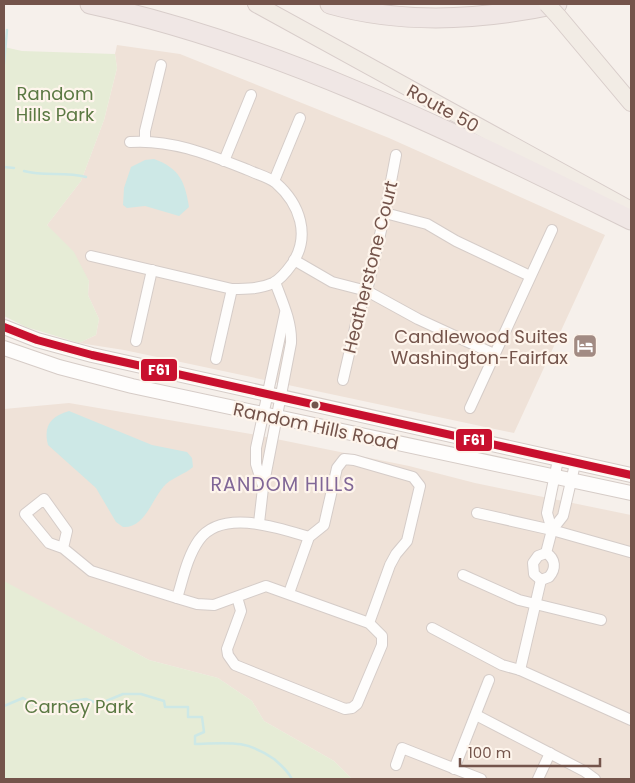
<svg xmlns="http://www.w3.org/2000/svg" width="635" height="783" viewBox="0 0 635 783" font-family="Poppins,sans-serif">
  <style>
    .residential { fill: #efe2d8 }
    .green { fill: #e6ecd6 }
    .water { fill: #cde8e6 }
    .lines { fill: none; stroke-linecap: round; stroke-linejoin: round }
    .stream { stroke: #cde8e6; stroke-width: 2.5 }
    .street-casing { stroke: #d5ccc8; stroke-width: 12 }
    .secondary-casing { stroke: #d6ccc7; stroke-width: 16 }
    .primary-casing { stroke: #d8cdca; stroke-width: 18 }
    .highway-casing { stroke: #d8cdca; stroke-width: 21 }
    .street { stroke: #fefdfc; stroke-width: 10 }
    .secondary { stroke: #fefdfc; stroke-width: 14 }
    .primary { stroke: #f2ece5; stroke-width: 16 }
    .highway { stroke: #f0e7e5; stroke-width: 19 }
    .primary-bridge-casing { stroke: #d8cdca; stroke-width: 18; stroke-linecap: butt }
    .primary-bridge { stroke: #f2ece5; stroke-width: 16 }
    .bus-1-casing { stroke: #fef5ec; stroke-width: 11 }
    .bus-1 { stroke: #c8102e; stroke-width: 8 }
    .bus-dot { fill: #74544b; stroke: #fef5ec; stroke-width: 2 }
    .labels { text-anchor: middle; dominant-baseline: central; stroke-width: 4.5; stroke-linejoin: round; paint-order: stroke }
    .park-label { font-size: 18px; fill: #5b7943; stroke: #fef5ec }
    .street-label { font-size: 18px; fill: #74544b; stroke: #fef5ec }
    .poi-label { font-size: 18px; fill: #74544b; stroke: #fef5ec; text-anchor: end }
    .neighbourhood-label { font-size: 19px; letter-spacing: 1px; fill: #816797; stroke: #fef5ec }
    .line-badge { stroke: #fef5ec; stroke-width: 2 }
    .badge-label { font-size: 14px; text-anchor: middle; font-weight: bold; fill: #fff }
  </style>
  <rect width="100%" height="100%" fill="#f6f0eb"/>
  <g class="residential">
    <path d="M117 45 180 54 389 138 605 235 514 433 124 350 79 343 96 335 99 319 88 295 89 281 47 225 81 181 104 120 117 68 115 54Z"/>
    <path d="M69 403 251 434 409 466 475 483 631 515V779H352L334 761 264 721 252 701 218 678 149 660 4 582V409Z"/>
  </g>
  <g class="green">
    <path d="M4 47 22 51 115 54 117 68 104 120 81 181 47 225 74 252 89 281 88 295 99 319 96 335 79 343 26 327 4 316Z"/>
    <path d="M4 581 149 660 218 678 252 701 264 721 334 761 352 779H4Z"/>
  </g>
  <g class="water">
    <path d="M154 159C179 168 185 181 189 207L179 216 145 206 127 208 123 205 124 188 131 167 145 160Z"/>
    <path d="M69 411 152 445 187 452 192 458 193 467C185 474 174 477 166 484 151 499 146 528 123 527L116 522 96 488 48 445C43 426 51 416 69 411Z"/>
  </g>
  <g class="lines">
    <g class="stream">
      <path d="M4 64 7 30"/>
      <path d="M4 167 14 168"/>
      <path d="M24 171C44 177 65 171 86 177"/>
      <path d="M4 706 23 698 44 710 55 704 86 699 99 704 123 694H141L164 701 165 707H188V717H202L204 732 195 736V744C229 743 245 739 274 759 282 766 287 770 292 779"/>
      <path d="M4 779H6"/>
    </g>
    <defs>
      <g id="street">
        <path d="M145 141V131L161 65"/>
        <path d="M224 161 251 95"/>
        <path d="M274 181 300 118"/>
        <path d="M385 213 427 224 456 241 530 276"/>
        <path d="M91 256 232 289C246 289 260 289 273 283 281 279 287 271 292 264 311 236 300 204 276 183 269 177 256 174 248 170 210 155 172 139 130 142"/>
        <path d="M294 260 332 282 367 291 418 319 494 354"/>
        <path d="M136 341 152 270"/>
        <path d="M216 359 232 289"/>
        <path d="M343 380 358 315 367 291 385 213 396 155"/>
        <path d="M470 408 552 230"/>
        <path d="M263 486 256 464V448L285 313"/>
        <path d="M477 513 552 530 630 552"/>
        <path d="M259 523 263 488 291 343C292 322 282 301 275 282"/>
        <path d="M552 530 563 516 575 464"/>
        <path d="M63 548 67 531 44 499 25 514 49 543 63 548 91 571 177 598 197 604 214 605 266 586 369 623 382 636V645L357 704 352 708 345 709 235 665 228 655 227 649 241 611 237 597"/>
        <path d="M546 553 552 530 547 513 558 460"/>
        <path d="M463 575 519 600 601 620"/>
        <path d="M541 580 534 574 533 563 538 556 546 553"/>
        <path d="M541 580 549 577C556 569 556 559 546 553"/>
        <path d="M289 593 309 537 324 525 337 468 344 459 354 460 413 477 420 486 407 541 396 554 390 565 369 623"/>
        <path d="M177 598C183 579 187 557 199 540 222 508 279 528 309 537"/>
        <path d="M432 628 502 665 520 670 631 720"/>
        <path d="M520 670 541 580"/>
        <path d="M476 715 584 771 595 779"/>
        <path d="M396 765 402 748 481 779"/>
        <path d="M454 769 489 680"/>
        <path d="M538 779 550 753"/>
      </g>
      <g id="secondary">
        <path d="M4 327 37 340 92 355 631 475"/>
        <path d="M4 348 59 367 132 386 631 493"/>
      </g>
      <g id="primary">
        <path d="M256 4 631 210"/>
        <path d="M558 16 631 103"/>
      </g>
      <g id="highway">
        <path d="M90 4C282 46 456 134 631 220"/>
        <path d="M330 4C404 25 483 20 557 4"/>
      </g>
    </defs>
    <use href="#street" class="street-casing"/>
    <use href="#secondary" class="secondary-casing"/>
    <use href="#primary" class="primary-casing"/>
    <use href="#highway" class="highway-casing"/>
    <use href="#street" class="street"/>
    <use href="#secondary" class="secondary"/>
    <use href="#primary" class="primary"/>
    <use href="#highway" class="highway"/>
    <defs>
      <path id="primary-bridge" d="M547 4 558 16"/>
    </defs>
    <use href="#primary-bridge" class="primary-bridge-casing"/>
    <use href="#primary-bridge" class="primary-bridge"/>
    <defs>
      <path id="bus-1" d="M4 327 37 340 92 355 631 475"/>
    </defs>
    <use href="#bus-1" class="bus-1-casing"/>
    <use href="#bus-1" class="bus-1"/>
  </g>
  <defs>
    <symbol id="hotel-square" viewBox="-11 -11 22 22"><rect x="-9" y="-9" width="18" height="18" rx="4" fill="#a28b83" stroke="#fef5ec"/><path d="M-6-4.5h1.5V1H6V5H4.5V3h-9V5H-6ZM-4 0a1.8 1.8 0 1 1 3.6 0ZM.5 0V-2.5h3Q6-2.5 6 0Z" fill="#fff"/></symbol>
  </defs>
  <g fill-rule="evenodd">
    <use href="#hotel-square" x="571" y="332" width="28" height="28"/>
  </g>
  <circle class="bus-dot" cx="315" cy="405" r="4.5"/>
  <g class="labels">
    <g class="park-label">
      <text x="55" y="93">Random<tspan x="55" dy="21">Hills Park</tspan></text>
      <text x="79" y="706">Carney Park</text>
    </g>
    <g class="street-label">
      <text transform="translate(443 108) rotate(29)">Route 50</text>
      <text transform="translate(370 267) rotate(-76)">Heatherstone Court</text>
      <text transform="translate(316 426) rotate(12)">Random Hills Road</text>
    </g>
    <g class="poi-label">
      <text x="568" y="336">Candlewood Suites<tspan x="568" dy="21">Washington-Fairfax</tspan></text>
    </g>
    <g class="neighbourhood-label">
      <text x="283" y="484">RANDOM HILLS</text>
    </g>
  </g>
  <g class="line-badge">
    <rect x="140" y="358" width="38" height="24" rx="5" fill="#c8102e"/>
    <rect x="455" y="428" width="38" height="24" rx="5" fill="#c8102e"/>
  </g>
  <g class="badge-label">
    <text x="159" y="375">F61</text>
    <text x="474" y="445">F61</text>
  </g>
  <rect width="635" height="783" fill="none" stroke="#74544b" stroke-width="10"/>
  <path d="M460 758v8h140v-8" fill="none" stroke="#74544b" stroke-width="2.5"/>
  <text x="468" y="758" font-size="15" fill="#74544b" stroke="#fef5ec" stroke-width="4" paint-order="stroke">100 m</text>
</svg>
